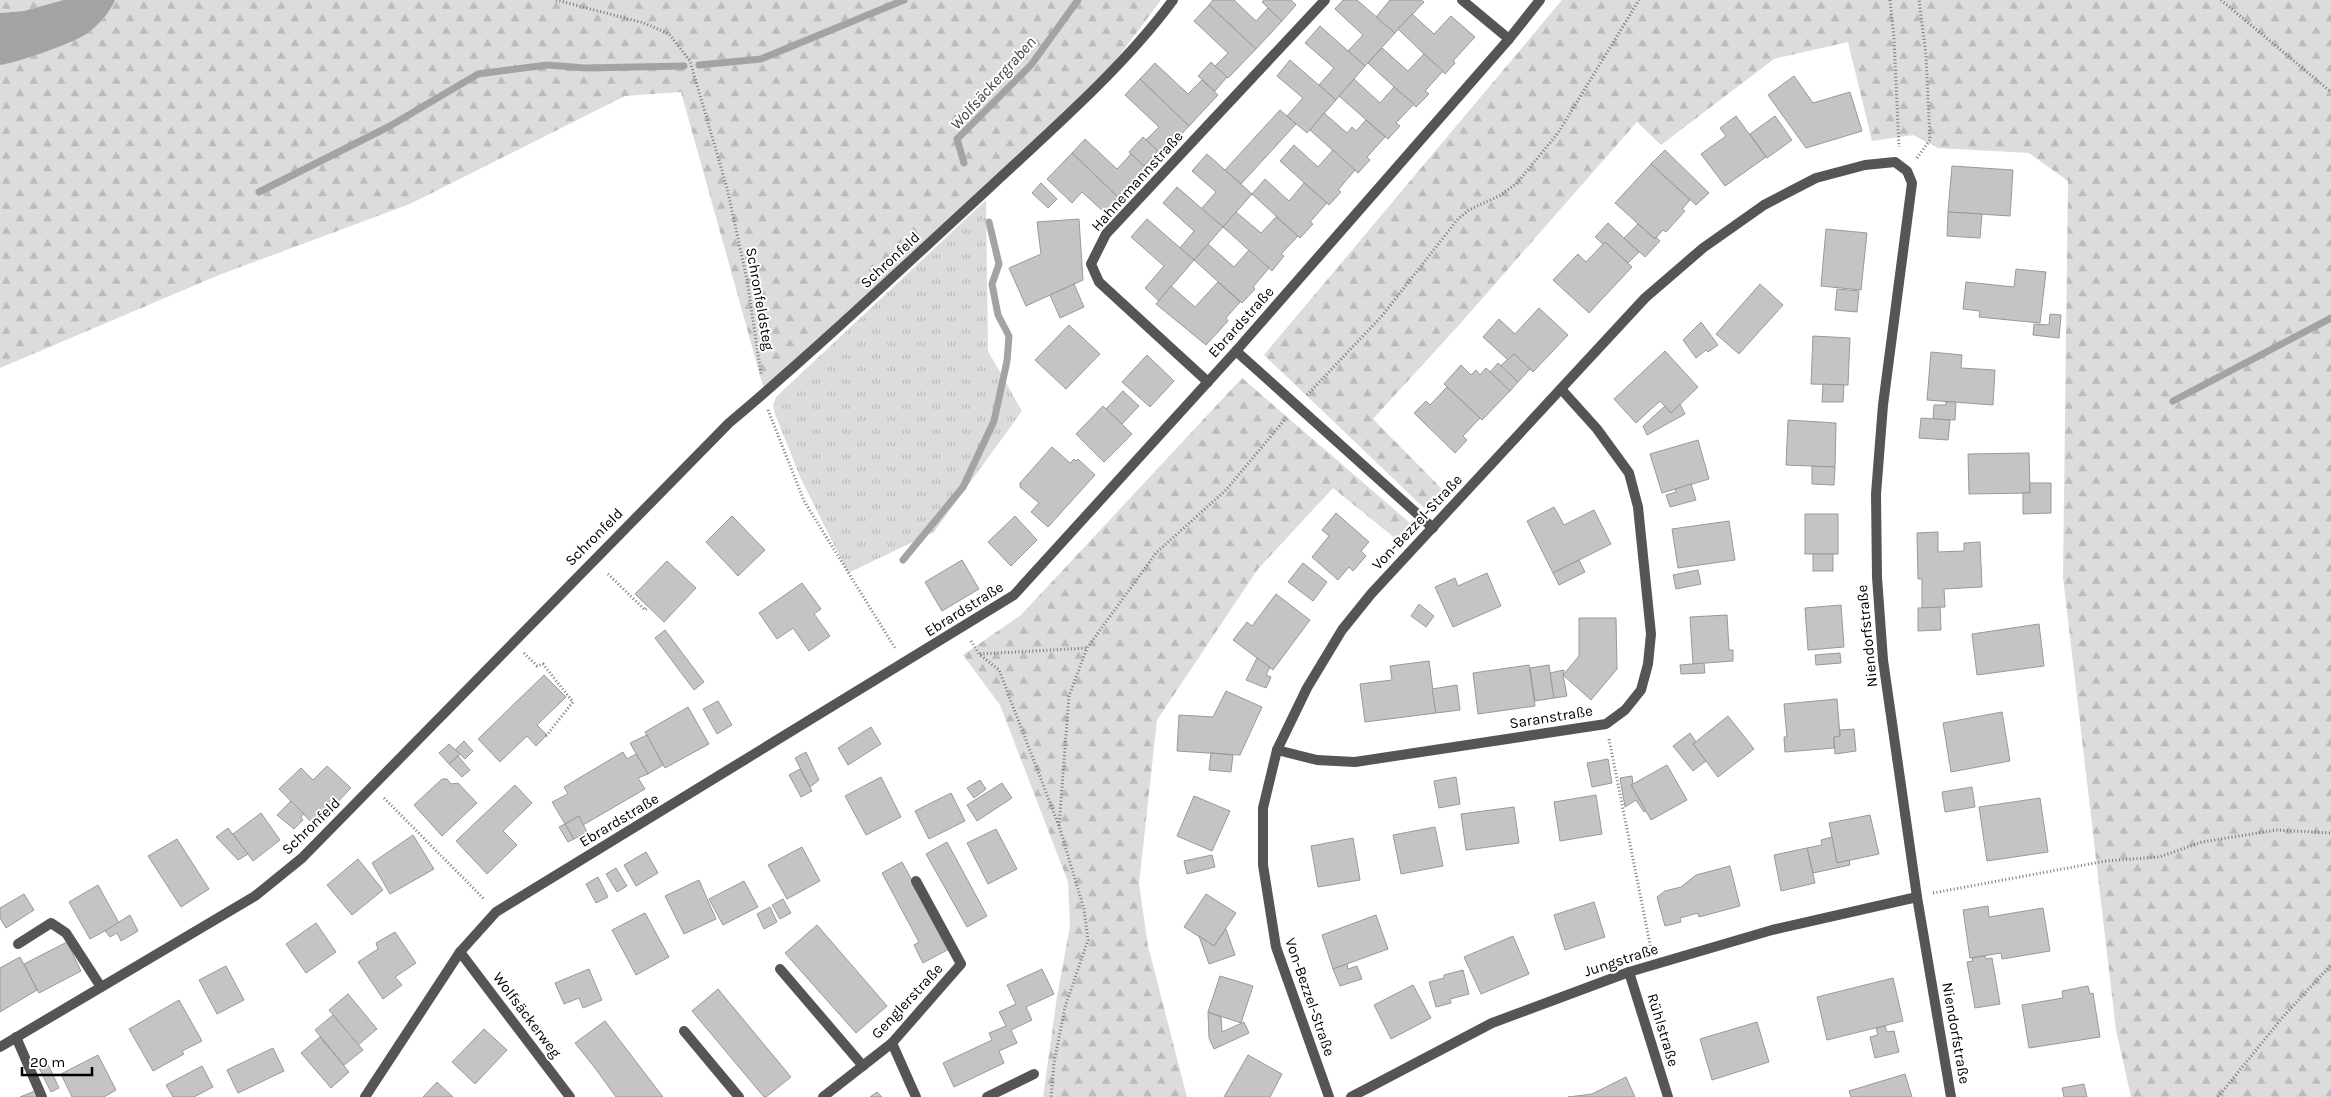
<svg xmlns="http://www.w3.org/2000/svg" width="2331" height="1097" viewBox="0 0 2331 1097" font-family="Karla,sans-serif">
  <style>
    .grass { fill: url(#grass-tufts) }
    .forest { fill: url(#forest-firs) }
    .water { fill: #a3a3a3 }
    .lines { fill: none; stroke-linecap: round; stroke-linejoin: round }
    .stream { stroke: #a3a3a3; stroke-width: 7 }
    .building { fill: #c4c4c4; stroke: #999 }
    .path { stroke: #777; stroke-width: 3; stroke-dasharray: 1 2.5; stroke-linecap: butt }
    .service { stroke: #555; stroke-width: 10 }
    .minor { stroke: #555; stroke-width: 10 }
    .labels { text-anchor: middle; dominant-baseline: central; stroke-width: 4; stroke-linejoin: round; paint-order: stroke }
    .street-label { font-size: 15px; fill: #000; stroke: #fff }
    .water-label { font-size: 16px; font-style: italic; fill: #444; stroke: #fff }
  </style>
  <defs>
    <pattern id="grass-tufts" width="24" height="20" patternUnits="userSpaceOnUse" patternTransform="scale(1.25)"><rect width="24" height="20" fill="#dcdcdc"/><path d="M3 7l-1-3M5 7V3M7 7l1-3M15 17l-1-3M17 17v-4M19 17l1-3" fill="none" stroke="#bbb"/></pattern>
    <pattern id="forest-firs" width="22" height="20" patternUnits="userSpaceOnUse" patternTransform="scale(1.25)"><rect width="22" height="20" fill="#dcdcdc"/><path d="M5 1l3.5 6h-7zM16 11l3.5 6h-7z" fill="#bbb"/></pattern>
  </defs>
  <rect width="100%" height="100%" fill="#fff"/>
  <path class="grass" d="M986 200 988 351 1022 411 934 532 848 573 801 479 775 414 773 405 776 397Z"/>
  <g class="forest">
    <path d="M0 0H63L24 11 0 13Z"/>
    <path d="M115 0H1161L1099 83 765 393 681 92 625 96 410 204 219 275 0 368V65C17 63 69 44 85 35 97 27 110 13 115 0Z"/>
    <path d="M1562 0H2331V1097H2131L2116 1030 2063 577 2068 181 2029 153 1938 148 1913 135 1872 141 1848 42 1774 59 1661 145 1637 122 1459 325 1373 419 1442 489 1424 508 1264 355Z"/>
    <path d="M1242 378 1410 523 1396 539 1333 488 1258 569 1157 720 1139 884 1148 946 1187 1097H1043L1057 997 1070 926 1068 882 1000 705 963 655 1021 615Z"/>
  </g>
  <path class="water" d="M63 0H115C110 13 97 27 85 35 70 44 17 63 0 65V13L24 11Z"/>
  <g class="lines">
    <g class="stream">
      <path d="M699 65 761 59 904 0"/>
      <path d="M964 163 957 139 1031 65 1078 0"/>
      <path d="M259 192 390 126 478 74 547 65 585 68 684 66"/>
      <path d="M2173 401 2331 318"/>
      <path d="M903 560 963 487 994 421 1007 361 1009 336 998 315 992 284 999 264 989 222"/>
    </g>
  </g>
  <g class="building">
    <path d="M1213 0H1234L1256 21 1268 8 1282 21 1256 49 1209 5Z"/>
    <path d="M1264 0H1291L1296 5 1282 21 1262 2Z"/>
    <path d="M1343 0H1357L1395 33 1365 66 1348 51 1363 35 1335 9Z"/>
    <path d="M1390 0H1421L1424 2 1395 33 1376 17Z"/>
    <path d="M1209 5 1256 49 1228 78 1215 66 1228 53 1194 21Z"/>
    <path d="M1412 14 1434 34 1451 16 1475 37 1453 61 1455 63 1445 74 1398 29Z"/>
    <path d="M1320 26 1365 66 1336 100 1319 85 1334 68 1305 43Z"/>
    <path d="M1382 48 1408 71 1424 54 1443 71 1425 91 1429 94 1416 107 1368 63Z"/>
    <path d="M1290 60 1336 100 1307 133 1287 116 1303 98 1277 76Z"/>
    <path d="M1211 62 1227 77 1215 91 1198 76Z"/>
    <path d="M1155 63 1188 94 1202 80 1218 95 1189 126 1140 79Z"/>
    <path d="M1794 76 1813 103 1850 92 1862 131 1806 148 1768 95Z"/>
    <path d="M1140 79 1189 126 1162 155 1146 140 1159 127 1125 95Z"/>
    <path d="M1354 79 1380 103 1394 87 1414 104 1396 123 1400 126 1388 139 1339 96Z"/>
    <path d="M1280 110 1296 124 1241 184 1225 170Z"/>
    <path d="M1324 113 1347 133 1352 127 1356 131 1366 120 1385 137 1367 157 1370 160 1358 173 1310 130Z"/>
    <path d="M1736 116 1766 157 1725 186 1701 154 1726 136 1720 128Z"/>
    <path d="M1775 116 1792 140 1767 158 1750 134Z"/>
    <path d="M1143 137 1158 151 1144 166 1129 152Z"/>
    <path d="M1085 139 1117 169 1131 154 1146 168 1119 198 1072 153Z"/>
    <path d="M1294 145 1318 167 1333 150 1355 170 1338 190 1341 192 1329 205 1280 161Z"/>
    <path d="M1665 150 1709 193 1696 205 1651 164Z"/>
    <path d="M1072 153 1119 198 1105 213 1082 192 1072 203 1047 179Z"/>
    <path d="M1207 154 1252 194 1223 227 1201 209 1216 192 1192 171Z"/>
    <path d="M1651 164 1690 200 1682 209 1685 211 1666 232 1663 230 1655 239 1615 203Z"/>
    <path d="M1952 166 2013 170 2010 216 1948 212Z"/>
    <path d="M1265 179 1289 201 1304 183 1327 203 1310 222 1313 224 1300 238 1252 194Z"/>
    <path d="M1041 183 1057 199 1048 208 1032 193Z"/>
    <path d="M1177 187 1223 227 1194 260 1180 248 1194 231 1163 203Z"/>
    <path d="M1236 212 1261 233 1276 217 1298 236 1281 254 1284 256 1272 271 1223 227Z"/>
    <path d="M1948 212 1982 214 1980 238 1947 236Z"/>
    <path d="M1079 219 1083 280 1026 306 1009 268 1041 254 1037 222Z"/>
    <path d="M1147 219 1194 260 1159 301 1145 288 1164 266 1131 237Z"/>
    <path d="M1608 223 1639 252 1628 263 1605 242 1603 244 1595 237Z"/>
    <path d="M1638 224 1655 239 1656 237 1660 241 1645 257 1624 238Z"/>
    <path d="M1826 229 1867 233 1861 290 1821 286Z"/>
    <path d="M1605 242 1632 267 1589 313 1553 280 1578 254 1586 262Z"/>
    <path d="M1208 244 1234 267 1249 250 1269 268 1253 287 1255 289 1242 303 1194 260Z"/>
    <path d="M2016 269 2046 272 2040 323 1979 317 1980 311 1963 309 1966 282 2014 287Z"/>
    <path d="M1218 282 1240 302 1226 318 1228 321 1206 345 1156 304 1171 286 1195 307Z"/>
    <path d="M1074 284 1084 307 1060 318 1050 295Z"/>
    <path d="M1760 284 1783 305 1739 354 1716 334Z"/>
    <path d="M1837 289 1859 291 1857 312 1835 310Z"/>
    <path d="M1539 308 1568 335 1533 372 1514 354 1508 360 1483 337 1499 319 1515 334Z"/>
    <path d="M2050 314 2061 315 2059 338 2033 335 2034 324 2049 325Z"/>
    <path d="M1701 322 1718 345 1708 352 1706 350 1696 358 1683 340Z"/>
    <path d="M1069 325 1100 354 1066 389 1035 360Z"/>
    <path d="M1813 336 1850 338 1848 385 1811 384Z"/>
    <path d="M1665 351 1698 387 1671 413 1660 401 1636 423 1614 399Z"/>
    <path d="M1931 352 1962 355 1961 368 1995 370 1993 405 1927 400Z"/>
    <path d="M1514 354 1530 369 1518 382 1500 366Z"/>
    <path d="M1147 355 1174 381 1150 407 1122 382Z"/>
    <path d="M1498 363 1518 382 1510 391 1490 372Z"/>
    <path d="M1461 365 1471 375 1476 370 1480 375 1486 368 1510 391 1482 420 1444 384Z"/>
    <path d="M1823 384 1844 385 1843 402H1822Z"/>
    <path d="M1447 387 1480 418 1463 436 1467 440 1455 453 1414 413 1426 401 1430 405Z"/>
    <path d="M1123 391 1139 406 1122 424 1106 409Z"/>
    <path d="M1946 402H1956L1955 420 1933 419 1934 405H1946Z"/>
    <path d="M1680 404 1685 414 1647 435 1643 426 1665 406 1671 413Z"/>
    <path d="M1103 406 1132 434 1104 462 1076 434Z"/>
    <path d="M1921 418 1950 420 1948 440 1919 438Z"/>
    <path d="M1788 420 1836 423 1835 467 1786 465Z"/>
    <path d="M1698 440 1709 479 1662 493 1650 454Z"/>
    <path d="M1052 447 1070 463 1074 459 1076 461 1078 459 1095 475 1048 527 1031 512 1039 503 1020 487V483Z"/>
    <path d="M2029 453 2030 493 1969 494 1968 454Z"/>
    <path d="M1812 466 1835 467 1834 485 1812 484Z"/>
    <path d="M2030 483H2051V513L2023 514V493H2030Z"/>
    <path d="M1691 484 1696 500 1670 507 1666 495 1676 492 1675 489Z"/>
    <path d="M1554 507 1564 525 1594 510 1611 544 1553 573 1527 521Z"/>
    <path d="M1336 513 1369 542 1361 551 1366 556 1353 571 1349 567 1338 580 1312 557 1329 536 1322 530Z"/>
    <rect x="1805" y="514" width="33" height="40"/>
    <path d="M732 516 765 550 738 576 706 542Z"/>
    <path d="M1015 516 1037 540 1011 566 988 542Z"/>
    <path d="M1729 521 1735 560 1678 568 1672 529Z"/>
    <path d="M1938 532V552L1964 551V543L1980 542 1982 587 1944 589 1945 607 1922 608V579H1918L1917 533Z"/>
    <rect x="1813" y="554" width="20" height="17"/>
    <path d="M962 560 979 589 942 611 925 582Z"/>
    <path d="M1579 560 1585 572 1559 585 1553 573Z"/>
    <path d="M667 561 696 588 664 622 635 594Z"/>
    <path d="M1303 563 1327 582 1313 601 1288 582Z"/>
    <path d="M1698 570 1701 584 1676 589 1673 575Z"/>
    <path d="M1487 573 1501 606 1453 627 1435 587 1455 578 1458 586Z"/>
    <path d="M802 583 821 609 814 614 830 636 809 651 793 628 777 639 759 613Z"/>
    <path d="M1276 594 1310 620 1273 670 1233 640 1247 622 1252 626Z"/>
    <path d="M1419 604 1434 616 1426 627 1411 616Z"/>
    <path d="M1841 605 1844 647 1808 650 1805 608Z"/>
    <path d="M1940 607 1941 630 1918 631V608Z"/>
    <path d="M1727 615 1729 650H1733V661L1693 664 1690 617Z"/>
    <path d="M1579 618H1616L1617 669 1591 700 1563 675 1579 656Z"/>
    <path d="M2039 624 2044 666 1977 675 1972 634Z"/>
    <path d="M665 630 704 682 694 690 655 638Z"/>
    <path d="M1840 653 1841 663 1816 665 1815 655Z"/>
    <path d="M1257 658 1270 667 1266 675 1271 677 1266 688 1246 680Z"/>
    <path d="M1429 661 1436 713 1365 722 1360 684 1392 680 1390 666Z"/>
    <path d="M1704 663 1705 673 1681 674 1680 665Z"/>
    <path d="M1529 665 1535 706 1478 714 1473 673Z"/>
    <path d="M1549 665 1554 698 1535 701 1530 668Z"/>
    <path d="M1564 670 1563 675 1567 696 1554 698 1550 673Z"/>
    <path d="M544 675 566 697 537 725 547 735 536 746 527 736 500 762 478 739Z"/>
    <path d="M1457 685 1460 710 1436 713 1432 689Z"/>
    <path d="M1226 691 1262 707 1240 755 1177 751 1179 715 1213 717Z"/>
    <path d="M1837 699 1840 736 1834 737V748L1785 752 1784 737H1787L1784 704Z"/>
    <path d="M718 701 732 725 717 734 703 709Z"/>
    <path d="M688 707 709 744 665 768 645 732Z"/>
    <path d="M2002 712 2010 761 1951 772 1943 723Z"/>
    <path d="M1728 716 1754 749 1718 777 1693 744Z"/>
    <path d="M871 727 881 744 848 765 838 748Z"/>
    <path d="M1854 729 1856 751 1835 754 1834 737 1840 736V730Z"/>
    <path d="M1690 733 1696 742 1693 744 1706 761 1693 771 1673 746Z"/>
    <path d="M647 735 663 765 648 774 630 743Z"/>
    <path d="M464 741 473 751 465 759 455 750Z"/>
    <path d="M449 744 460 754 449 764 439 753Z"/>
    <path d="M623 752 627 759 636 754 648 774 638 778 645 789 583 825 579 816 565 824 552 802 568 794 564 787Z"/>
    <path d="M806 752 819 780 810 787 795 758Z"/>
    <path d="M1211 753 1233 755 1231 772 1209 770Z"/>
    <path d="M458 756 470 770 462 777 449 764Z"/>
    <path d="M1608 759 1612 783 1592 787 1587 763Z"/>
    <path d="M1667 765 1687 800 1651 820 1631 785Z"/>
    <path d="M327 766 351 788 315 826 279 789 301 768 313 780Z"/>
    <path d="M800 769 812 791 801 797 789 775Z"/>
    <path d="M1632 776 1633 784 1631 785 1646 811 1644 812 1636 800 1625 807 1620 778Z"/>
    <path d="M881 777 901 817 866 835 845 796Z"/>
    <path d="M1456 777 1460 804 1439 808 1434 781Z"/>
    <path d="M442 779H447L451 784 458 783 477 803 442 836 414 805Z"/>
    <path d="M980 780 986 789 974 798 967 788Z"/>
    <path d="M1002 783 1012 798 977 821 967 805Z"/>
    <path d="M515 785 532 803 503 831 517 845 487 874 456 841Z"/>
    <path d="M1972 787 1975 807 1945 812 1942 792Z"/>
    <path d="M951 793 965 821 929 839 915 811Z"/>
    <path d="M1596 795 1602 834 1560 841 1554 802Z"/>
    <path d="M1194 796 1230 811 1212 851 1177 836Z"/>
    <path d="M2040 798 2048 852 1987 861 1979 807Z"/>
    <path d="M291 801 304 814 301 817 303 820 294 829 277 815Z"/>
    <path d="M1514 807 1519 843 1466 850 1461 814Z"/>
    <path d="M261 813 280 840 253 861 233 834Z"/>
    <path d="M1870 815 1879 854 1837 863 1829 823Z"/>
    <path d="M579 816 587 832 574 839 565 824Z"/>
    <path d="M565 824 574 839 568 842 559 827Z"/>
    <path d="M1435 827 1443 866 1401 874 1393 835Z"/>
    <path d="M228 828 248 854 238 860 216 837Z"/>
    <path d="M996 829 1017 869 988 884 967 843Z"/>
    <path d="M413 835 434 869 390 894 372 863Z"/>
    <path d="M1832 837 1837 863 1849 860 1850 865 1813 873 1807 848 1822 845 1821 840Z"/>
    <path d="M1353 838 1360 880 1318 887 1311 846Z"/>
    <path d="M177 839 209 889 181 907 148 856Z"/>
    <path d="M947 842 987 916 967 927 926 854Z"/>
    <path d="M802 847 820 881 787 899 768 865Z"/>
    <path d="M1807 848 1815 883 1781 891 1774 855Z"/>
    <path d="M646 852 658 873 636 886 624 865Z"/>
    <path d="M1212 855 1215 867 1187 874 1184 861Z"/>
    <path d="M358 859 383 890 352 915 327 885Z"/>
    <path d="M902 862 949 949 923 963 914 945 919 942 882 873Z"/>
    <path d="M1730 866 1740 906 1699 917 1698 913 1680 918 1681 922 1665 926 1657 897 1665 891 1681 887 1696 875Z"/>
    <path d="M616 868 627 886 617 892 606 874Z"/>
    <path d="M598 877 608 897 596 903 586 884Z"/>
    <path d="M699 880 716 919 684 934 665 896Z"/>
    <path d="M744 881 758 907 723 925 709 899Z"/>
    <path d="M98 885 119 923 90 939 69 902Z"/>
    <path d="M24 894 34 910 6 928 0 918V908Z"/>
    <path d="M1206 894 1236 913 1214 946 1184 927Z"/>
    <path d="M783 899 791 913 780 919 772 905Z"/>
    <path d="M1594 902 1605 937 1565 950 1554 915Z"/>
    <path d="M1988 906 1989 917 2043 908 2050 951 2002 959 2001 953 1970 958 1963 910Z"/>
    <path d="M770 907 777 922 764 929 757 914Z"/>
    <path d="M645 913 669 957 636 975 612 930Z"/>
    <path d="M130 915 138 931 121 941 117 933 110 937 105 931Z"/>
    <path d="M1376 915 1388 949 1333 969 1322 935Z"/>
    <path d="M316 923 336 952 306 973 286 944Z"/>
    <path d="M817 925 887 1006 856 1033 785 953Z"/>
    <path d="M1226 929 1235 955 1209 964 1199 936 1214 946Z"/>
    <path d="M395 932 416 963 395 977 402 985 383 999 358 962 378 949 376 943Z"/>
    <path d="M1513 936 1529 974 1481 994 1464 957Z"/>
    <path d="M67 942 81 971 39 993 24 964Z"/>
    <path d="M1985 956 1986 959 1992 958 2000 1004 1975 1008 1967 962 1973 961 1972 958Z"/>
    <path d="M20 957 37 990 0 1012V968Z"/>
    <path d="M1347 964 1348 969 1357 966 1362 979 1340 986 1333 969Z"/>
    <path d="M226 966 244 1000 217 1014 199 980Z"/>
    <path d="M589 969 602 1000 583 1008 579 998 564 1004 555 983Z"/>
    <path d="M1042 969 1054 994 1026 1007 1032 1020 1011 1030 1017 1043 999 1051 1004 1063 954 1087 943 1063 992 1040 989 1033 1006 1026 999 1012 1016 1004 1007 985Z"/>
    <path d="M1463 970 1469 994 1450 999 1451 1003 1436 1007 1429 982 1444 978V975Z"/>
    <path d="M1220 976 1253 986 1241 1023 1208 1012Z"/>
    <path d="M1893 978 1903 1021 1827 1040 1817 997Z"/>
    <path d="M1413 985 1431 1018 1391 1039 1374 1005Z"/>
    <path d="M2088 986 2090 994 2093 993 2100 1037 2029 1048 2022 1005 2063 998 2062 991Z"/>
    <path d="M718 989 791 1077 766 1097H764L692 1011Z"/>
    <path d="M348 994 377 1029 358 1045 329 1010Z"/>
    <path d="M179 1000 202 1041 182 1051 184 1054 153 1071 129 1029Z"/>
    <path d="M1208 1012 1221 1017 1222 1032 1244 1022 1249 1033 1214 1049 1209 1038Z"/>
    <path d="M333 1015 363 1050 344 1065 315 1030Z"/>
    <path d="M605 1021 663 1097H616L595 1068 575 1043Z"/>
    <path d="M1757 1022 1769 1062 1712 1080 1700 1039Z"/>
    <path d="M1885 1026 1887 1032 1894 1031 1899 1052 1875 1058 1870 1037 1878 1035 1876 1028Z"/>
    <path d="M484 1029 507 1050 475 1084 452 1062Z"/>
    <path d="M320 1037 349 1072 331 1088 301 1053Z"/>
    <path d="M273 1048 284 1071 238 1093 227 1070Z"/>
    <path d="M98 1055 116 1090 104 1097H72L61 1074Z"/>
    <path d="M1248 1055 1282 1074 1270 1097H1224Z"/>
    <path d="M47 1062 59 1088 51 1092 38 1066Z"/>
    <path d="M202 1066 213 1087 194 1097H173L166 1085Z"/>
    <path d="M1905 1074 1912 1097H1851L1849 1091Z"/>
    <path d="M1626 1077 1635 1097H1568L1592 1094Z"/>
    <path d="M437 1082 453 1097H423Z"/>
    <path d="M2084 1084 2087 1097H2064L2062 1088Z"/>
    <path d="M35 1091 37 1097H20Z"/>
    <path d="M877 1092 882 1097H870Z"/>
  </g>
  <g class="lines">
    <g class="path">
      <path d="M556 0 644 23 669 34 690 61 727 188 747 280 761 374"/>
      <path d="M1890 0 1894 38 1899 147"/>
      <path d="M2221 0 2331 92"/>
      <path d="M1917 158 1930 140 1926 55 1919 0"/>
      <path d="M1307 395 1381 317 1458 219 1469 210 1501 195 1517 183 1558 133 1639 0"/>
      <path d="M768 410 804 501 895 648"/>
      <path d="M608 574 645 610 648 607"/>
      <path d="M971 641 979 654 999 670 1059 826 1084 909 1088 940 1065 1007 1054 1063 1051 1097"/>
      <path d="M524 653 537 666 543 664 573 702 546 736"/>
      <path d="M980 654 1087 648"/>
      <path d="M1609 739 1651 949"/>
      <path d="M384 798 485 900"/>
      <path d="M1059 826 1069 696 1087 648 1156 553 1226 490 1286 418"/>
      <path d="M1933 893 2106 861 2159 857 2202 842 2276 830 2331 833"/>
      <path d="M2218 1097 2282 1018 2331 965"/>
    </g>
    <g class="service">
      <path d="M18 944 51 923 66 933 101 987"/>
      <path d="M780 969 863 1066"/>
      <path d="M684 1031 739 1097"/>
      <path d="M16 1037 42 1097"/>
      <path d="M892 1043 916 1097"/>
      <path d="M987 1097 1034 1074"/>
    </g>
    <g class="minor">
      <path d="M1462 0 1509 39"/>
      <path d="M1236 351 1433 528"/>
      <path d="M1208 382 1099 282 1091 264 1106 234 1325 0"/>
      <path d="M1277 750 1317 760 1355 762 1606 724 1625 710 1641 690 1648 664 1651 634 1638 507 1629 473 1597 429 1561 389"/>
      <path d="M460 952 570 1097"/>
      <path d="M1629 972 1668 1097"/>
      <path d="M0 1047 255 896 302 858 729 423C818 348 902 268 988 189 1049 132 1124 67 1173 0"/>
      <path d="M365 1097 460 952 496 912 1014 595 1236 351 1509 39 1540 0"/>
      <path d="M823 1097 892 1043 961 964 916 881"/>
      <path d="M1329 1097 1276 947 1263 865V808L1277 750 1307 688 1342 630 1371 594 1645 298 1703 248 1764 205 1816 178 1865 165 1895 162 1907 171 1912 183 1883 405 1876 494 1877 577 1883 660 1917 897 1951 1097"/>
      <path d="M1351 1097 1492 1023 1629 972 1772 930 1917 897"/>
    </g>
  </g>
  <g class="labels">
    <g class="street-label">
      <text transform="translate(1137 181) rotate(-48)">Hahnemannstraße</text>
      <text transform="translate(890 260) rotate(-43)">Schronfeld</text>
      <text transform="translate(760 299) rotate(80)">Schronfeldsteg</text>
      <text transform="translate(1241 322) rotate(-48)">Ebrardstraße</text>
      <text transform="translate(1417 522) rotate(-47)">Von-Bezzel-Straße</text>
      <text transform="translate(594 537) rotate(-45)">Schronfeld</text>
      <text transform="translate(964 609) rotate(-32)">Ebrardstraße</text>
      <text transform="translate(1867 636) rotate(-96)">Niendorfstraße</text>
      <text transform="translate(1551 717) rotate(-9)">Saranstraße</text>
      <text transform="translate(619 820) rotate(-31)">Ebrardstraße</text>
      <text transform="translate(311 826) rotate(-44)">Schronfeld</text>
      <text transform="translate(1621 960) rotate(-18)">Jungstraße</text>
      <text transform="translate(1310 997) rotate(71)">Von-Bezzel-Straße</text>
      <text transform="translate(907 1001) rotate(-47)">Genglerstraße</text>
      <text transform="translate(527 1015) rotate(53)">Wolfsäckerweg</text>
      <text transform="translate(1663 1030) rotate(73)">Rühlstraße</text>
      <text transform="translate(1956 1033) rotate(80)">Niendorfstraße</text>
    </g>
    <g class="water-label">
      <text transform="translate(993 83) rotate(-48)">Wolfsäckergraben</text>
    </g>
  </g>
  <path d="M22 1067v8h70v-8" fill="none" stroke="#000000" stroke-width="2.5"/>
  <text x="30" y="1067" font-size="15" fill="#000000" stroke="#ffffff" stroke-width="4" paint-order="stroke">20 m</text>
</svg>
